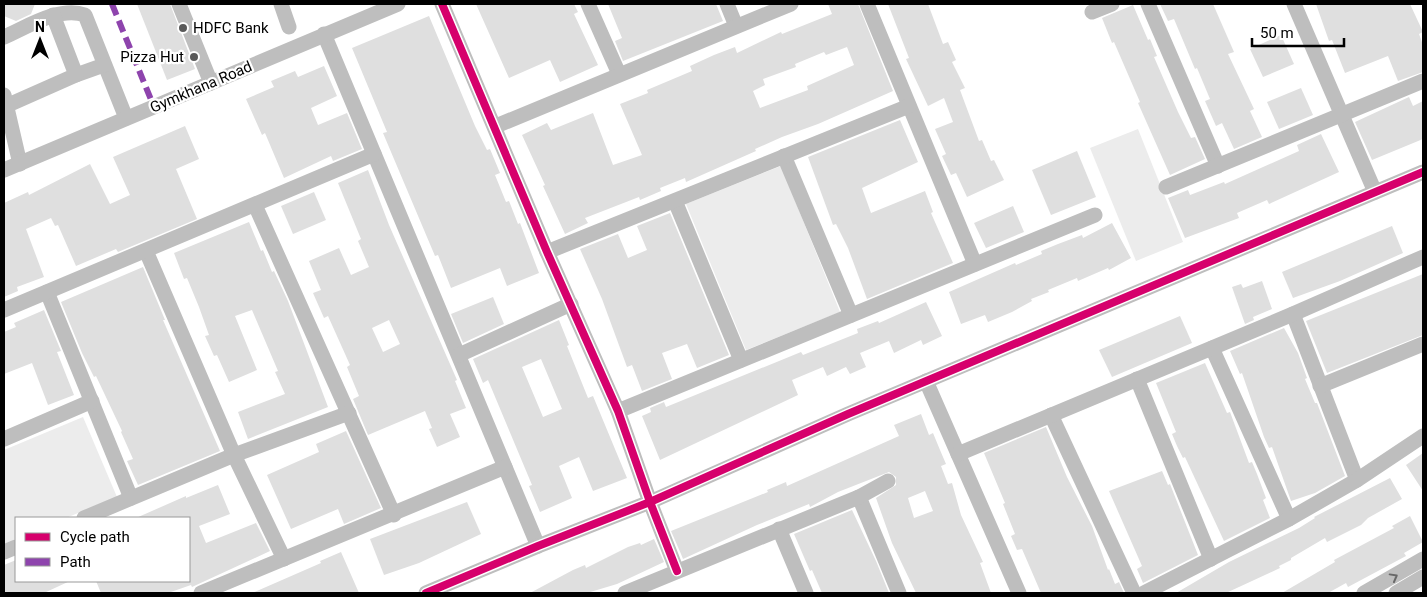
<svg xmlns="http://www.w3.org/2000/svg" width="1427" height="597" viewBox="0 0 1427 597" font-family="Roboto,sans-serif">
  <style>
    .green { fill: #ececec }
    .building { fill: #dfdfdf; fill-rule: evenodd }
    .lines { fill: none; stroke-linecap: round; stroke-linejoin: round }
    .minor { stroke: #bebebe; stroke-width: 15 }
    .quiet { stroke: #8e44ad; stroke-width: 6; stroke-dasharray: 12 6; stroke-linecap: butt }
    .cycleway-casing { stroke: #fff; stroke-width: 11 }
    .cycleway { stroke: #d6006c; stroke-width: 8 }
    .oneway { stroke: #686868 }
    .poi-dot { fill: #595959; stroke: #fff; stroke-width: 2 }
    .labels { text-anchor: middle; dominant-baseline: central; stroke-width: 4.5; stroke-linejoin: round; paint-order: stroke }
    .poi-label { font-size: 15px; fill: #000; stroke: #fff; text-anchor: start }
    .street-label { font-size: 15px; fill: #000; stroke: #fff }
  </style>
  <rect width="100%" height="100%" fill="#fff"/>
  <g class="green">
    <path d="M1138 129 1183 242 1136 261 1090 148Z"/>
    <path d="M781 166 840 312 746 350 686 204Z"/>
    <path d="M83 417 117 497 66 518H16V539L4 544V450Z"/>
  </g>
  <g class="building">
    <path d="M4 4H35L31 14 16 21 4 16Z"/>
    <path d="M137 4H170L195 69 167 80Z"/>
    <path d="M476 4H574L578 12 574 14 598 65 560 82 550 60 509 78Z"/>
    <path d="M608 4H716L723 21 623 61 615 41 622 38Z"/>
    <path d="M828 4H858L893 91 818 124 782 137 755 149 756 151 686 182 685 178 660 188 661 191 640 200 639 197 585 218 588 223 565 234 543 186 545 185 522 135 547 123 551 130 593 113 613 165 642 155 620 104 648 93 647 90 692 71 690 66 714 55 735 47 737 53 781 32 782 34 832 14ZM847 47 854 65 807 86 808 90 760 108 753 91 765 85 763 79 796 67 795 64 824 52 826 55Z"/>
    <path d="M888 4H928L943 44 948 42 956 60 952 62 965 88 960 90 979 141 982 140 991 161 994 160 1004 180 967 197 956 173 951 175 942 156 946 154 935 129 953 122 944 98 928 106 906 59 909 58Z"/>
    <path d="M1160 4H1213L1234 52 1228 54 1254 109 1250 111 1262 137 1234 149 1222 123 1216 126 1205 101 1210 99 1197 68 1195 69 1174 19 1168 21Z"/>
    <path d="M1316 4H1410L1423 32 1419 34 1423 45V72L1398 81 1388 56 1345 73 1332 40 1329 41Z"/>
    <path d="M1133 5 1148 40 1150 39 1157 56 1154 57 1178 112 1191 138 1195 137 1205 159 1170 175 1138 103 1140 102 1114 42 1112 43 1102 18Z"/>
    <path d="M429 16 475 126 487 150 490 149 500 173 495 175 506 202 509 201 518 224 520 223 539 273 507 286 500 268 451 288 438 255 435 256 383 133 387 132 352 48Z"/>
    <path d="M1281 35 1294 64 1263 77 1250 49Z"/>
    <path d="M324 66 337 96 311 108 318 125 347 113 362 149 333 161 331 156 284 178 265 133 262 135 246 99 274 87 271 81 295 71 298 77Z"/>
    <path d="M1301 88 1313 115 1279 129 1267 102Z"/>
    <path d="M1409 97 1413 106 1423 101V139L1372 160 1355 122Z"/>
    <path d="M900 120 918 162 862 188 871 213 925 191 933 212 931 213 953 263 867 299 848 248 836 224 833 225 808 157Z"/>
    <path d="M185 126 199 159 176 169 197 219 118 252 116 249 76 266 58 225 55 226 51 218 26 229 44 277 17 287 18 291 4 297V203L28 192 29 195 90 164 110 204 130 195 113 157Z"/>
    <path d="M1321 134 1339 172 1269 204 1267 200 1237 213 1239 218 1185 238 1168 198 1188 190 1190 195 1224 182 1225 184 1299 151 1297 145Z"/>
    <path d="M1077 151 1096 197 1051 215 1032 170Z"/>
    <path d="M368 170 389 225 457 380 455 381 466 408 450 414 460 437 437 447 429 429 432 428 425 411 368 435 353 399 359 396 347 367 350 365 328 316 324 318 313 293 321 290 309 261 339 248 351 275 369 267 358 241 361 239 338 183ZM389 320 400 344 383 352 372 328Z"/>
    <path d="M314 192 326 220 293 234 281 206Z"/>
    <path d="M1013 206 1024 232 986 248 974 223Z"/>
    <path d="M670 213 729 355 697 368 687 344 662 353 672 379 642 391 632 365 627 367 602 299 580 249 618 234 628 258 647 250 637 226Z"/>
    <path d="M249 222 261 251 263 250 272 272 274 271 288 301 328 407 248 439 238 412 285 394 275 372 278 371 252 310 235 316 257 370 229 382 217 355 214 356 205 336 209 335 199 307 187 278 184 279 174 253Z"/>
    <path d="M1112 223 1131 258 1109 270 1108 268 1078 281 1077 278 1048 290 1049 292 1031 299 1032 301 1012 312 988 322 985 315 961 324 949 292 1015 263 1016 265 1042 254 1041 251 1058 244 1082 235 1083 238Z"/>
    <path d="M1392 226 1403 253 1340 281 1293 298 1282 272Z"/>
    <path d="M143 267 165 320H163L220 451 138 485 127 461 133 459 121 432 122 431 96 376 94 377 82 353 61 302Z"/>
    <path d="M1423 274V335L1327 373 1306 321Z"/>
    <path d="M1262 281 1272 309 1253 317 1254 320 1245 324 1232 287 1241 284 1243 288Z"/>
    <path d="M493 297 504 324 463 343 451 314Z"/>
    <path d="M926 302 942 336 923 345 921 340 894 353 889 341 860 353 866 367 850 374 846 367 827 376 823 367 792 380 798 395 660 460 642 416 651 412 650 408 664 402 666 407 801 352 803 355 858 333 857 329 878 321 879 323Z"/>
    <path d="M44 310 61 351 57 352 74 395 48 405 32 363 4 374V332L16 327 14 323Z"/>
    <path d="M1180 316 1192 343 1112 377 1099 350Z"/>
    <path d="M559 320 569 345 567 346 588 398 593 396 627 478 593 491 579 457 559 466 572 498 540 512 529 486 532 485 488 380 483 383 473 359ZM541 359 562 409 543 417 522 367Z"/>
    <path d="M1284 328 1298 353 1307 378 1305 379 1315 403H1317L1345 476 1315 493 1291 501 1272 447 1269 448 1264 437 1242 373 1240 374 1230 351Z"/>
    <path d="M1205 363 1227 413 1230 412 1249 463 1252 462 1257 474 1266 498 1263 500 1270 518 1224 541 1185 457 1183 458 1177 446 1172 434 1176 432 1156 383Z"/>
    <path d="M921 414 929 435 933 433 940 450 946 464 941 466 948 484 952 483 961 515 983 562 980 563 991 593H916L892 543 876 498 896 485V477L889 472 838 492 810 507 809 504 757 525 683 559 681 554 671 531 768 492 767 490 786 482 787 486 899 436 894 425ZM925 491 933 511 914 518 908 498Z"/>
    <path d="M1046 427 1067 477 1092 526 1108 570 1109 569 1115 584 1119 582 1124 593H1041L1022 549 1017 550 1011 536 1015 534 1003 504 1005 503 984 453Z"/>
    <path d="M346 431 381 508 344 524 338 509 291 529 267 475 319 452 316 444Z"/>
    <path d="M1423 453V491L1406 465Z"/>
    <path d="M1162 471 1168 485 1170 484 1198 555 1143 583 1137 569 1142 566 1109 491Z"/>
    <path d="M1390 478 1402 499 1368 518 1361 525 1327 542 1325 538 1291 558V560L1279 566 1280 568 1226 593H1176L1229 562 1299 528 1315 518 1314 517Z"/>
    <path d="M218 485 230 514 199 526 206 543 256 523 270 551 192 587 191 585 168 593H101L96 581H189V518H136L186 496V498Z"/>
    <path d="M467 502 481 534 419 563 384 575 370 539Z"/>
    <path d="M852 510 876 561 889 593H822L812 570 810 571 794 534Z"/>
    <path d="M1410 516 1423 542 1404 553 1406 556 1348 587 1346 583 1328 593H1282L1335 562 1334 560 1394 528 1392 526Z"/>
    <path d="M654 539 664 562 617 584 587 593H530L573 570 585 565 586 568 628 547 640 543 641 545Z"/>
    <path d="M341 552 359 593H252L321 563 320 561Z"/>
    <path d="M16 560V581H70L44 593H4V565Z"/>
  </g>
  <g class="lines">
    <g class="minor">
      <path d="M179 4 211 83"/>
      <path d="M281 4 289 27"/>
      <path d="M442 4 547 252 618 411 650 502 677 571"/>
      <path d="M588 4 619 74"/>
      <path d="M727 4 736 26"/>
      <path d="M867 4 975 264"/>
      <path d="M1148 4 1218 166"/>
      <path d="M1294 4 1375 192"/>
      <path d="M1092 12 1112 4"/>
      <path d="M324 34 538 546"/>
      <path d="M4 37C27 27 59 6 85 15L126 118"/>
      <path d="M76 75 104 65"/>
      <path d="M4 95 20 164"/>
      <path d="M6 106 76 75 53 15"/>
      <path d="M496 126 791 4"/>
      <path d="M784 156 851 315"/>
      <path d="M4 170 398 4"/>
      <path d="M1166 187 1423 81"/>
      <path d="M675 201 741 360"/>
      <path d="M255 205 394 515"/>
      <path d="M146 251 234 455 284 559"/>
      <path d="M547 252 909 106"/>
      <path d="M47 292 131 498"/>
      <path d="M4 310 374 154"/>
      <path d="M1293 314 1357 480"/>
      <path d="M1212 348 1289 519"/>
      <path d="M459 355 571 304"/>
      <path d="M1137 379 1211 559"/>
      <path d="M926 381 1019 593"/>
      <path d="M1320 386 1423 344"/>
      <path d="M618 411 1095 215"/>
      <path d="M1051 415 1134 593"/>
      <path d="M4 439 92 401"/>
      <path d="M958 454 1293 314 1423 257"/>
      <path d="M859 497 899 593"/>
      <path d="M84 518 234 455 349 413"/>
      <path d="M779 529 806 593"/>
      <path d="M4 552 16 547"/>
      <path d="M201 593 505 467"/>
      <path d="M426 593 538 546 650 502 848 414 1423 172"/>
      <path d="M625 593 859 497 888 481"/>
      <path d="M1144 593 1289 519 1357 480 1423 436"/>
      <path d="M1364 593 1423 559"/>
      <path d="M1396 593 1423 577"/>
    </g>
    <path class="quiet" d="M112 4 154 107"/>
    <defs>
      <g id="cycleway">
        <path d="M442 4 547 252 618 411 650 502 677 571"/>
        <path d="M426 593 538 546 650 502 848 414 1423 172"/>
      </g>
    </defs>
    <use href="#cycleway" class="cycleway-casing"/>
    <use href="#cycleway" class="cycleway"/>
  </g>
  <defs><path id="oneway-chevron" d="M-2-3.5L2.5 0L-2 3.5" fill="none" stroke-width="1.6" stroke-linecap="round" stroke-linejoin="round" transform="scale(1.25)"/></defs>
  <use class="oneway" href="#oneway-chevron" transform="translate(1394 577) rotate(-29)"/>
  <g class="poi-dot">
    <circle cx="183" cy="28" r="5"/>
    <circle cx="194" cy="57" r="5"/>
  </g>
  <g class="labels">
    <g class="poi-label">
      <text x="193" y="28">HDFC Bank</text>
      <text x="184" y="57" text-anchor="end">Pizza Hut</text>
    </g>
    <g class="street-label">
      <text transform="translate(201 87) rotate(-23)">Gymkhana Road</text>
    </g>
  </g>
  <rect width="1427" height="597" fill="none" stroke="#000000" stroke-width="10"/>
  <rect x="15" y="517" width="175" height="65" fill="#ffffff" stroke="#999999"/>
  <rect x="25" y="533" width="25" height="8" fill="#d6006c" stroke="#999999"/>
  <text x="60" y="542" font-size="15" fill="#000000">Cycle path</text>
  <rect x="25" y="558" width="25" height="8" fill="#8e44ad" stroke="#999999"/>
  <text x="60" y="567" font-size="15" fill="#000000">Path</text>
  <g transform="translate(40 40)" stroke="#ffffff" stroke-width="4" paint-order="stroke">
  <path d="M0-4L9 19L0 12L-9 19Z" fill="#000000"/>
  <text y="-8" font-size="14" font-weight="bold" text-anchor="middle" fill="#000000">N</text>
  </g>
  <path d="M1252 38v8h92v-8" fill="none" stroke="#000000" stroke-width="2.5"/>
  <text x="1260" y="38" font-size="15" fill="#000000" stroke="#ffffff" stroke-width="4" paint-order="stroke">50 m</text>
</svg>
